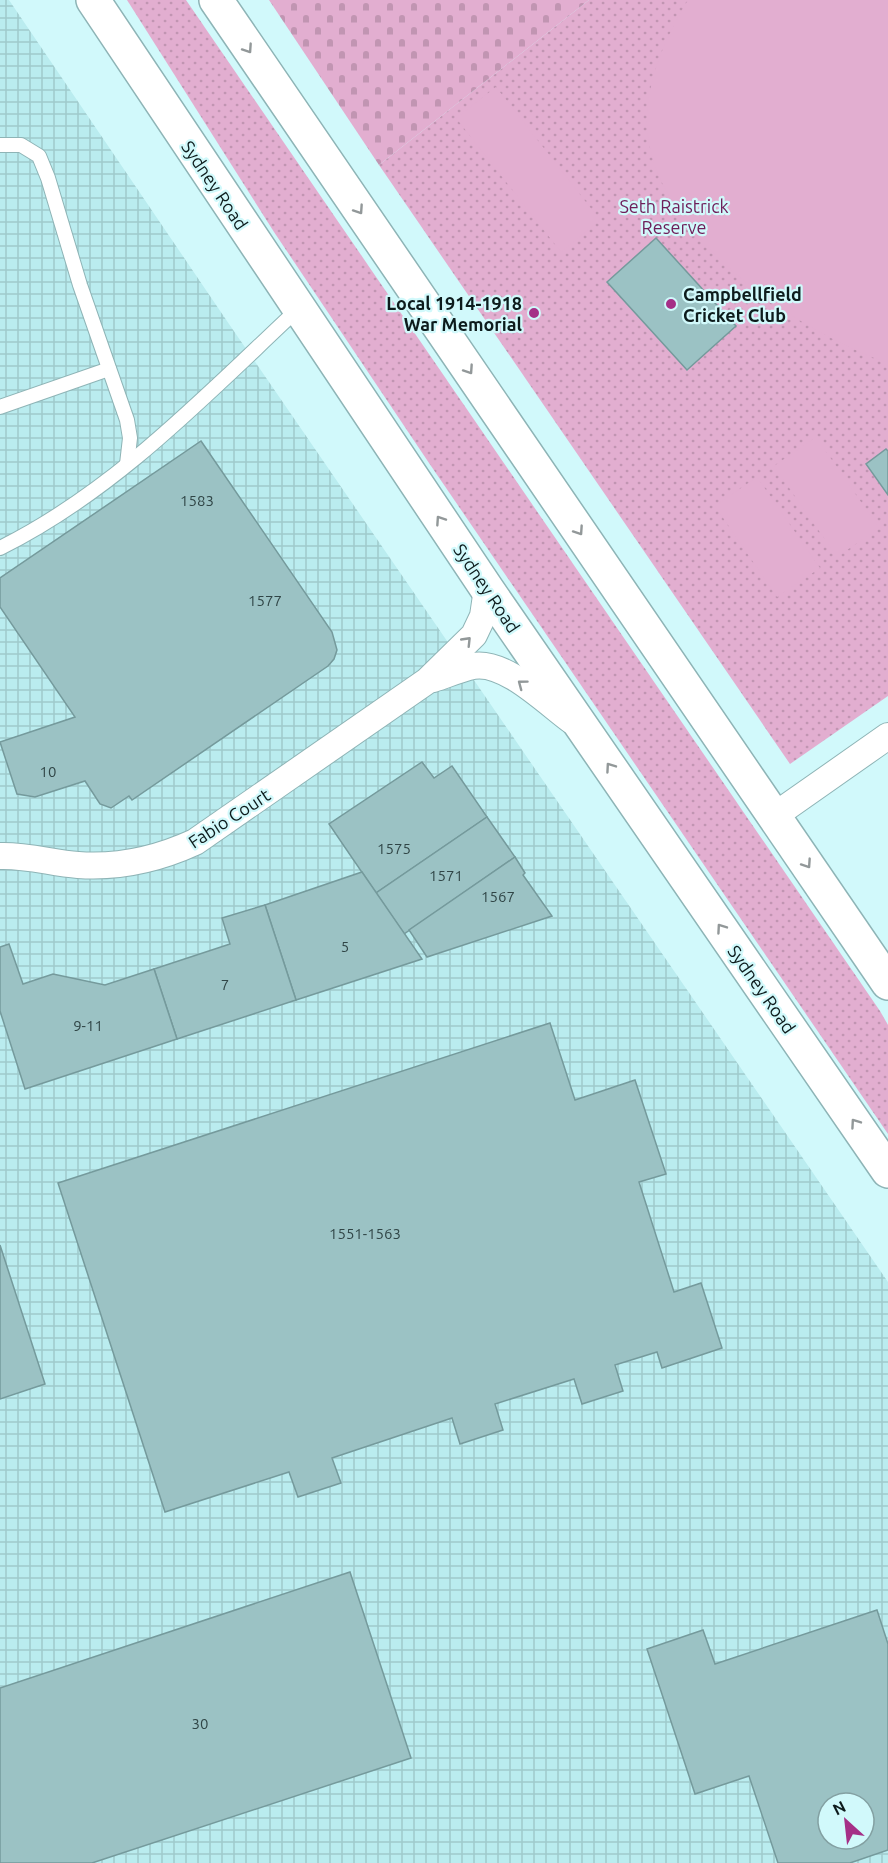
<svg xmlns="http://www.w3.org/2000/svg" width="888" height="1863" viewBox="0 0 888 1863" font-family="Ubuntu,sans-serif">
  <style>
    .industrial { fill: url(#industrial-grid); fill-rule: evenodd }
    .green { fill: url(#green-dots) }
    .cemetery { fill: url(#cemetery-stones) }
    .pitch { fill: #e2aed0 }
    .building { fill: #9bc2c4; stroke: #759a9c; stroke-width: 1.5; fill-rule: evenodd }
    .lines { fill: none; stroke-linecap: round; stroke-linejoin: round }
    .service-casing { stroke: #8eb4b6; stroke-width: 16 }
    .minor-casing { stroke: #8eb4b6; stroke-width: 28 }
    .trunk-casing { stroke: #8eb4b6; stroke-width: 36 }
    .service { stroke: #fff; stroke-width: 14 }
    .minor { stroke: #fff; stroke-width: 26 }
    .trunk { stroke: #fff; stroke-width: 33 }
    .oneway { stroke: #929899 }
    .poi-dot { fill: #a52f87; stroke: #d1f9fb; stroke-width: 2 }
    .labels { text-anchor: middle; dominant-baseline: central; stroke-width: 4.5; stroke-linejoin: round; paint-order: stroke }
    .number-label { font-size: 15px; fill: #304546 }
    .street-label { font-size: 18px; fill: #0d1b1c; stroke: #d1f9fb }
    .park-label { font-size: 18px; fill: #6e1d59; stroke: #d1f9fb }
    .poi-label { font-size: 18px; font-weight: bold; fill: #0d1b1c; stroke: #d1f9fb; text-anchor: start }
  </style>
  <defs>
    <pattern id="industrial-grid" width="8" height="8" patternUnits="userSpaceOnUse" patternTransform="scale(1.5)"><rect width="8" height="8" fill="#baecef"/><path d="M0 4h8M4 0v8" fill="none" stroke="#9fcacc"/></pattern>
    <pattern id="green-dots" width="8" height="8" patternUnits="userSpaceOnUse" patternTransform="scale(1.5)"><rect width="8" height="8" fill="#e2aed0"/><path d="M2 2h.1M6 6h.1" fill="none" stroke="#c195b2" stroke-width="1.8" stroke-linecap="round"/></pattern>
    <pattern id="cemetery-stones" width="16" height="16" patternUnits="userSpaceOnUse" patternTransform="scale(1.5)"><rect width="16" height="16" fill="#e2aed0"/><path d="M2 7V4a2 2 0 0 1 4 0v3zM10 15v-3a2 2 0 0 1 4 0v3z" fill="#c195b2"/></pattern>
  </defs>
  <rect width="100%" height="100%" fill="#d1f9fb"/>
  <path class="industrial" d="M0 0H9L229 324 888 1282V1863H0ZM828 1803H864V1839H828Z"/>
  <g class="green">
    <path d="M127 0H186L880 1011 888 1025V1134L429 463 274 232Z"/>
    <path d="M589 0H888V696L790 764 379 165Z"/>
  </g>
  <path class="cemetery" d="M269 0H589L379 165Z"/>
  <g class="pitch">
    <path d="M688 0H888V363C794 331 642 227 647 115 649 74 667 35 688 0Z"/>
    <path d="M496 87 600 220 561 252 456 118Z"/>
    <path d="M816 437 879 528 837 557 774 466Z"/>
    <path d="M757 477 820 568 777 597 715 506Z"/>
  </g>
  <g class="building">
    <path d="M656 238 736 326 687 370 607 282Z"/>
    <path d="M201 441 332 632 337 650 334 659 328 666 132 800 129 796 111 808 100 804 85 781 35 797 17 794 0 742 75 717 0 607V578Z"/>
    <path d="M886 449 888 451V495L866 464Z"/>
    <path d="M422 762 434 778 452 766 487 817 376 893 329 824Z"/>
    <path d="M487 817 515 857 404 934 376 893Z"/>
    <path d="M515 857 525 873 523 875 552 916 427 957 409 930Z"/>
    <path d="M362 872 422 959 296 1000 265 905Z"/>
    <path d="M265 905 296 1000 177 1039 154 969 230 944 222 918Z"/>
    <path d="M9 944 23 984 53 974 105 985 154 969 177 1039 25 1089 0 1011V947Z"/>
    <path d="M550 1023 575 1100 635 1080 666 1174 639 1182 674 1292 701 1283 722 1348 662 1368 657 1352 615 1365 623 1391 582 1404 574 1379 495 1404 503 1430 460 1444 452 1418 332 1458 341 1483 298 1497 289 1472 165 1512 58 1183Z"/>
    <path d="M0 1245 45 1384 0 1399Z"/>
    <path d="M350 1572 411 1758 92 1863H0V1688Z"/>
    <path d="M877 1610 888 1644V1850L850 1863H778L749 1776 695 1794 647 1649 703 1630 715 1664ZM828 1803H864V1839H828Z"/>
  </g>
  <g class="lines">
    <defs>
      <g id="service">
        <path d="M0 145H21L39 156 48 178 80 285 127 420 130 438 127 464"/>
        <path d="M0 407 109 369"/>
        <path d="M0 548C115 491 205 396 298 309"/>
      </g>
      <g id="minor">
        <path d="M433 679C446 675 459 669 473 666 505 660 547 703 572 721"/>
        <path d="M774 816 888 736"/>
        <path d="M0 856C27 855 52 863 78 865 119 868 158 859 195 842L427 681 474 635 483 616 487 589"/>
      </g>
      <g id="trunk">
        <path d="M93 0 487 589 888 1171"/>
        <path d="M216 0 888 983"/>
      </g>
    </defs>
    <use href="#service" class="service-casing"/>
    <use href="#minor" class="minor-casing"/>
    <use href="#trunk" class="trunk-casing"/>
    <use href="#service" class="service"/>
    <use href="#minor" class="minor"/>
    <use href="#trunk" class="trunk"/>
  </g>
  <defs><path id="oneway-chevron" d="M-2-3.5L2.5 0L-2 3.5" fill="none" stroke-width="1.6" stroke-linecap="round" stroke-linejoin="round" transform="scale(1.5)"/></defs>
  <g class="oneway">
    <use href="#oneway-chevron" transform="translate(248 49) rotate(56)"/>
    <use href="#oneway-chevron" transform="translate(359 210) rotate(56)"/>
    <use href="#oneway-chevron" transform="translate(469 370) rotate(56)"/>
    <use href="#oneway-chevron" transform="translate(440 520) rotate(-124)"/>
    <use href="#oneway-chevron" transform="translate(579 531) rotate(56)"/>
    <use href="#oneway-chevron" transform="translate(467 641) rotate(-46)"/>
    <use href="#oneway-chevron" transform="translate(522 684) rotate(-143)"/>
    <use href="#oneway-chevron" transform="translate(610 767) rotate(-125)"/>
    <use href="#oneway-chevron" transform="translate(807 864) rotate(56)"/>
    <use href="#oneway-chevron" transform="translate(721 928) rotate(-125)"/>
    <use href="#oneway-chevron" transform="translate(855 1123) rotate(-125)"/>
  </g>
  <g class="poi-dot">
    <circle cx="671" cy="304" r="6"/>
    <circle cx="534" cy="313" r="6"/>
  </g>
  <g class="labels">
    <g class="number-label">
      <text x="197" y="500">1583</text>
      <text x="265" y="600">1577</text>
      <text x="48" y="771">10</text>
      <text x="394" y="848">1575</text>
      <text x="446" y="875">1571</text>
      <text x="498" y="896">1567</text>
      <text x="345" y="946">5</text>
      <text x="225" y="984">7</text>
      <text x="88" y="1025">9-11</text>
      <text x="365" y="1233">1551-1563</text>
      <text x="200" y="1723">30</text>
    </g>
    <g class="street-label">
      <text transform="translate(215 185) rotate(56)">Sydney Road</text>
      <text transform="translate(487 588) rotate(56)">Sydney Road</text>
      <text transform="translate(229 818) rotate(-33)">Fabio Court</text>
      <text transform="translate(762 989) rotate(55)">Sydney Road</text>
    </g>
    <g class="park-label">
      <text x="674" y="206">Seth Raistrick<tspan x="674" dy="21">Reserve</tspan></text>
    </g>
    <g class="poi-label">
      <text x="683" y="294">Campbellfield<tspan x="683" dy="21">Cricket Club</tspan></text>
      <text x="522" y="303" text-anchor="end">Local 1914-1918<tspan x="522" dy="21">War Memorial</tspan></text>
    </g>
  </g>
  <g transform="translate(846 1821) rotate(333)"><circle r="28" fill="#d1f9fb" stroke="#83a0a2" stroke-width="1.5"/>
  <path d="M0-4.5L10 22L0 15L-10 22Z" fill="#a52f87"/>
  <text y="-9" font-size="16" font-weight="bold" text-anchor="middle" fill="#0d1b1c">N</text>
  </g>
</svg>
